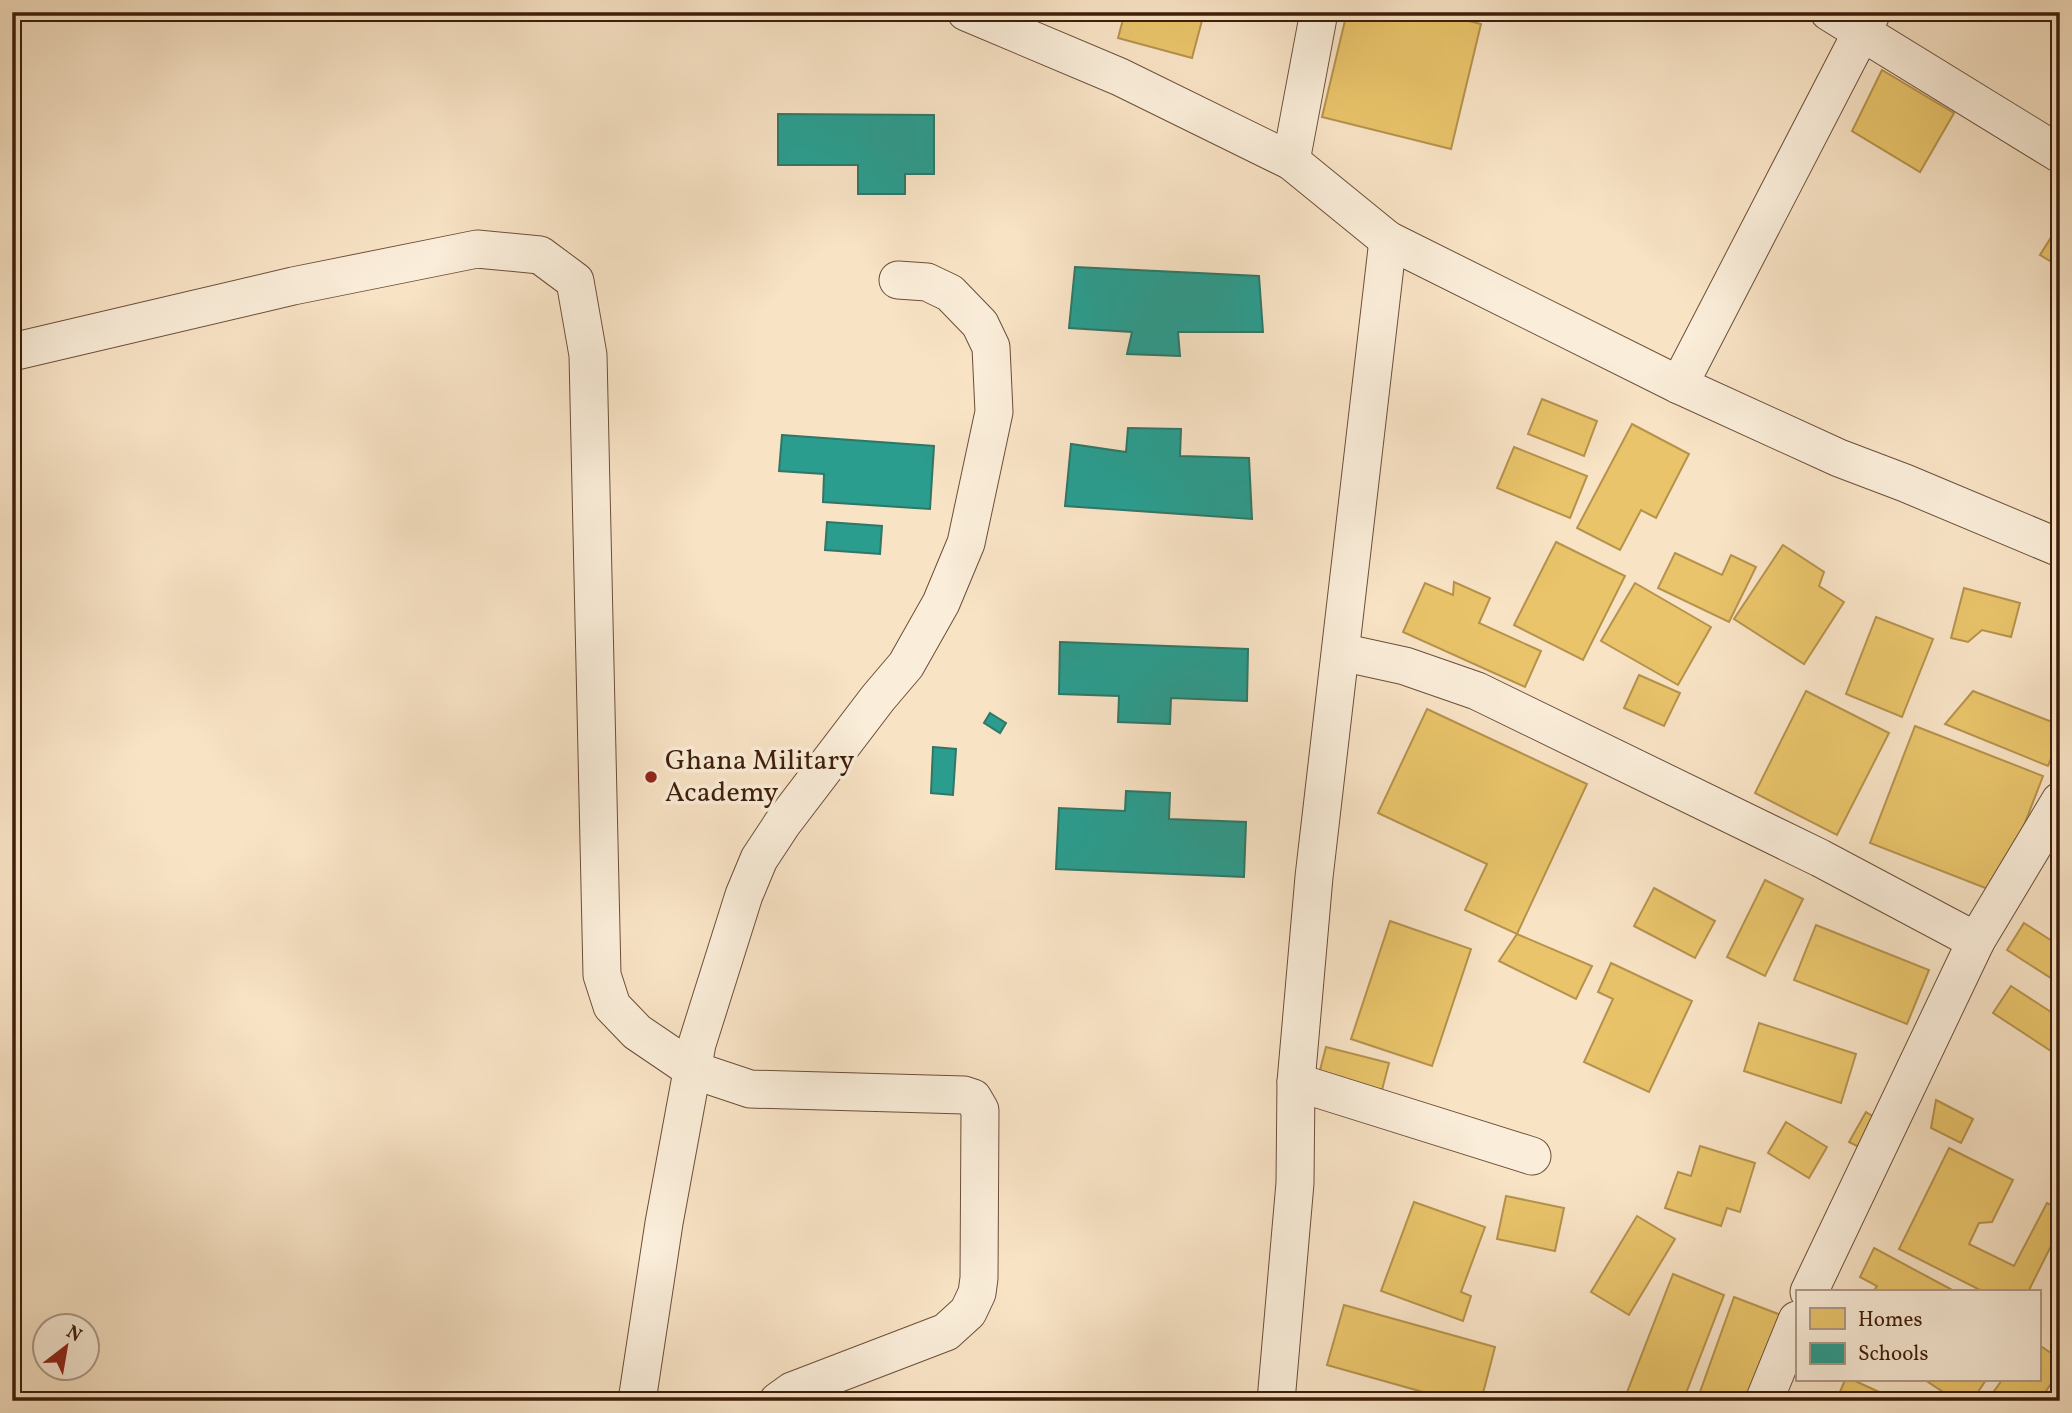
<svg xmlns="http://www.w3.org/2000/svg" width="2072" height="1413" viewBox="0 0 2072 1413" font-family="Vollkorn,serif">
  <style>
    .homes { fill: #e9c46a; stroke: #b6924d; stroke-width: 2 }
    .schools { fill: #2a9d8f; stroke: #307767; stroke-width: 2 }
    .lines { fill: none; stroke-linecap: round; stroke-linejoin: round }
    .minor-casing { stroke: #6c4e38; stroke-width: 39 }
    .minor { stroke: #faedd9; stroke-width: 37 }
    .poi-dot { fill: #8f2418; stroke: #faedd9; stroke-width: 2.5 }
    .labels { text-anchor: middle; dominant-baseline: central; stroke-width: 7; stroke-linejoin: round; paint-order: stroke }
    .poi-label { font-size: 28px; fill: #3e1d09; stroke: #faedd9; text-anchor: start }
  </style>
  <rect width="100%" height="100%" fill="#f8e3c5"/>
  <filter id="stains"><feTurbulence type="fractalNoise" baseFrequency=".00286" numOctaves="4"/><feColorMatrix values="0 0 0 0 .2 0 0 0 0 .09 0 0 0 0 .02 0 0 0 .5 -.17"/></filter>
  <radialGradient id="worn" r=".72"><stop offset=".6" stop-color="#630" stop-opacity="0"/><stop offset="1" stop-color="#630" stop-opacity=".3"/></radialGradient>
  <g class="homes">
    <path d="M1125 12 1204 13 1192 58 1118 38Z"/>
    <path d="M1347 12H1432L1481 24 1451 149 1322 117Z"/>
    <path d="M1882 70 1954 113 1920 172 1852 131Z"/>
    <path d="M2060 223V267L2040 255Z"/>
    <path d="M1542 399 1597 421 1584 456 1528 434Z"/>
    <path d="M1632 424 1689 454 1656 518 1641 510 1620 550 1577 528Z"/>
    <path d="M1514 447 1587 476 1570 518 1497 488Z"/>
    <path d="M1556 542 1625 576 1583 660 1514 625Z"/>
    <path d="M1783 545 1824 572 1819 586 1844 602 1804 664 1734 619Z"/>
    <path d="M1675 553 1722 575 1731 555 1756 567 1729 622 1658 588Z"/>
    <path d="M1454 582 1490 598 1479 623 1541 651 1525 687 1403 632 1425 583 1453 595Z"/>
    <path d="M1635 583 1711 627 1678 685 1601 641Z"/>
    <path d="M1964 588 2020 603 2011 637 1982 630 1968 642 1951 638Z"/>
    <path d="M1876 617 1933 639 1902 717 1846 694Z"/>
    <path d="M1639 675 1680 693 1664 726 1624 708Z"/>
    <path d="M1806 691 1889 733 1837 835 1755 793Z"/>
    <path d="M1973 691 2060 725V735L2048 766 1945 724Z"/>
    <path d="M1427 709 1587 784 1517 934 1465 910 1487 864 1378 813Z"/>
    <path d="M1915 726 2043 776 1998 893 1870 843Z"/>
    <path d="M1765 880 1803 899 1765 976 1727 957Z"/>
    <path d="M1654 888 1715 921 1695 958 1634 926Z"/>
    <path d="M1390 921 1471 949 1432 1066 1351 1039Z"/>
    <path d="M2024 923 2060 946V984L2007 950Z"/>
    <path d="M1816 925 1929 970 1907 1024 1794 980Z"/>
    <path d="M1517 934 1592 966 1576 999 1499 961Z"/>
    <path d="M1611 963 1692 1001 1649 1092 1584 1062 1613 999 1598 992Z"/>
    <path d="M2011 986 2051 1012 2060 999V1057L1993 1013Z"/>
    <path d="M1759 1023 1856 1054 1841 1103 1744 1071Z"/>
    <path d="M1326 1047 1389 1063 1382 1090 1319 1074Z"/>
    <path d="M1936 1100 1973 1119 1961 1143 1931 1128Z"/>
    <path d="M1866 1112 1880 1121 1863 1149 1849 1142Z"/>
    <path d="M1786 1122 1827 1147 1809 1178 1768 1153Z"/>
    <path d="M1700 1146 1755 1163 1740 1212 1727 1208 1721 1226 1665 1208 1678 1172 1691 1176Z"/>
    <path d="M1949 1148 2013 1180 1992 1222 1979 1223 1969 1244 2014 1266 2047 1203 2060 1209V1228L2028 1292H1984L1899 1249Z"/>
    <path d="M1506 1196 1564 1208 1555 1251 1497 1239Z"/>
    <path d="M1414 1202 1485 1227 1461 1292 1471 1296 1463 1321 1381 1291Z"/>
    <path d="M1637 1216 1675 1239 1629 1315 1591 1292Z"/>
    <path d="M1874 1248 1956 1292H1873L1877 1286 1860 1277Z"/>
    <path d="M1673 1274 1724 1295 1683 1401H1641L1626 1395Z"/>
    <path d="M1734 1297 1781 1315 1751 1401H1723L1700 1392Z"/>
    <path d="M1344 1305 1495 1347 1481 1401H1455L1327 1365Z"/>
    <path d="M2039 1345 2060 1359V1371L2039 1401H1987L2002 1380H2039Z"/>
    <path d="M1845 1380H1853L1899 1401H1836Z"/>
    <path d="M1925 1380H1986L1972 1401H1957Z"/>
  </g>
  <g class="schools">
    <path d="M734 12H762L761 18 734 16Z"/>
    <path d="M778 114 934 115V174H905V194H858V165H778Z"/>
    <path d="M1075 267 1259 276 1263 332H1178L1180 356 1127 354 1132 332 1069 328Z"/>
    <path d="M1128 428 1181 429 1180 456 1249 458 1252 519 1065 506 1071 444 1126 452Z"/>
    <path d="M782 435 934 446 930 509 823 502 824 474 779 471Z"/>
    <path d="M827 522 882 526 880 554 825 550Z"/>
    <path d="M1060 642 1248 649 1247 701 1171 698 1170 724 1118 722 1119 696 1059 694Z"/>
    <path d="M990 713 1006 723 1000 733 984 723Z"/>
    <path d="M933 747 956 749 953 795 931 793Z"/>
    <path d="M1126 791 1170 793 1169 819 1246 822 1244 877 1056 869 1059 808 1125 811Z"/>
  </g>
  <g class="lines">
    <defs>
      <g id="minor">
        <path d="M966 12 1120 77 1291 161 1388 240 1679 385 1839 458 1905 483 2060 548"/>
        <path d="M1829 12 2060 154"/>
        <path d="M1291 161 1319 12"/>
        <path d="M12 352 293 286 477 249 540 255 575 281 588 355 602 975 612 1006 637 1032 693 1070 750 1089 964 1095 973 1098 980 1110 979 1278 977 1293 968 1312 946 1332 792 1391 778 1401"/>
        <path d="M1679 385 1872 12"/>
        <path d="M1341 652 1405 666 1477 691 1820 858 1976 941"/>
        <path d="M1296 1082 1532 1156"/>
        <path d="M1809 1292 1976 941 2060 801"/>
        <path d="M637 1401 664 1223 697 1044 744 895 759 859 782 824 878 698 906 665 941 603 966 543 994 412 991 347 980 324 950 293 927 282 898 280"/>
        <path d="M1276 1401 1295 1183 1296 1082 1314 877 1388 240"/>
        <path d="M1764 1401 1797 1320"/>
      </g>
    </defs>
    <use href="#minor" class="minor-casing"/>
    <use href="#minor" class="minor"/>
  </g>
  <circle class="poi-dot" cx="651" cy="777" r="7"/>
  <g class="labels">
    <g class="poi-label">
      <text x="665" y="761">Ghana Military<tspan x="665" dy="32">Academy</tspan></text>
    </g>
  </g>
  <rect width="2072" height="1413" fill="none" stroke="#f8e3c5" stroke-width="42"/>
  <rect x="14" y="14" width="2044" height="1385" fill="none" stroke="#3e1d09" stroke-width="3.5"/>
  <rect x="21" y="21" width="2030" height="1371" fill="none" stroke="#3e1d09" stroke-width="2"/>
  <rect x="1796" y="1290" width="245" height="91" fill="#faedd9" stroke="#af9a86" stroke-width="2"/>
  <rect x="1810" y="1308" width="35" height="21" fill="#e9c46a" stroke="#af9a86" stroke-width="2"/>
  <text x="1858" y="1326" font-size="21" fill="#3e1d09">Homes</text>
  <rect x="1810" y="1343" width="35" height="21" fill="#2a9d8f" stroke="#af9a86" stroke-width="2"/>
  <text x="1858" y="1360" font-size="21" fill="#3e1d09">Schools</text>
  <g transform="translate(66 1347) rotate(31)"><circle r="33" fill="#faedd9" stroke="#af9a86" stroke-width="2"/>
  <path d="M0-5L12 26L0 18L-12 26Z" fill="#8f2418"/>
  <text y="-10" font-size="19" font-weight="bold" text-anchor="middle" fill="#3e1d09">N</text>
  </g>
  <rect width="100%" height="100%" filter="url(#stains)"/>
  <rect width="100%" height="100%" fill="url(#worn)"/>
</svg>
